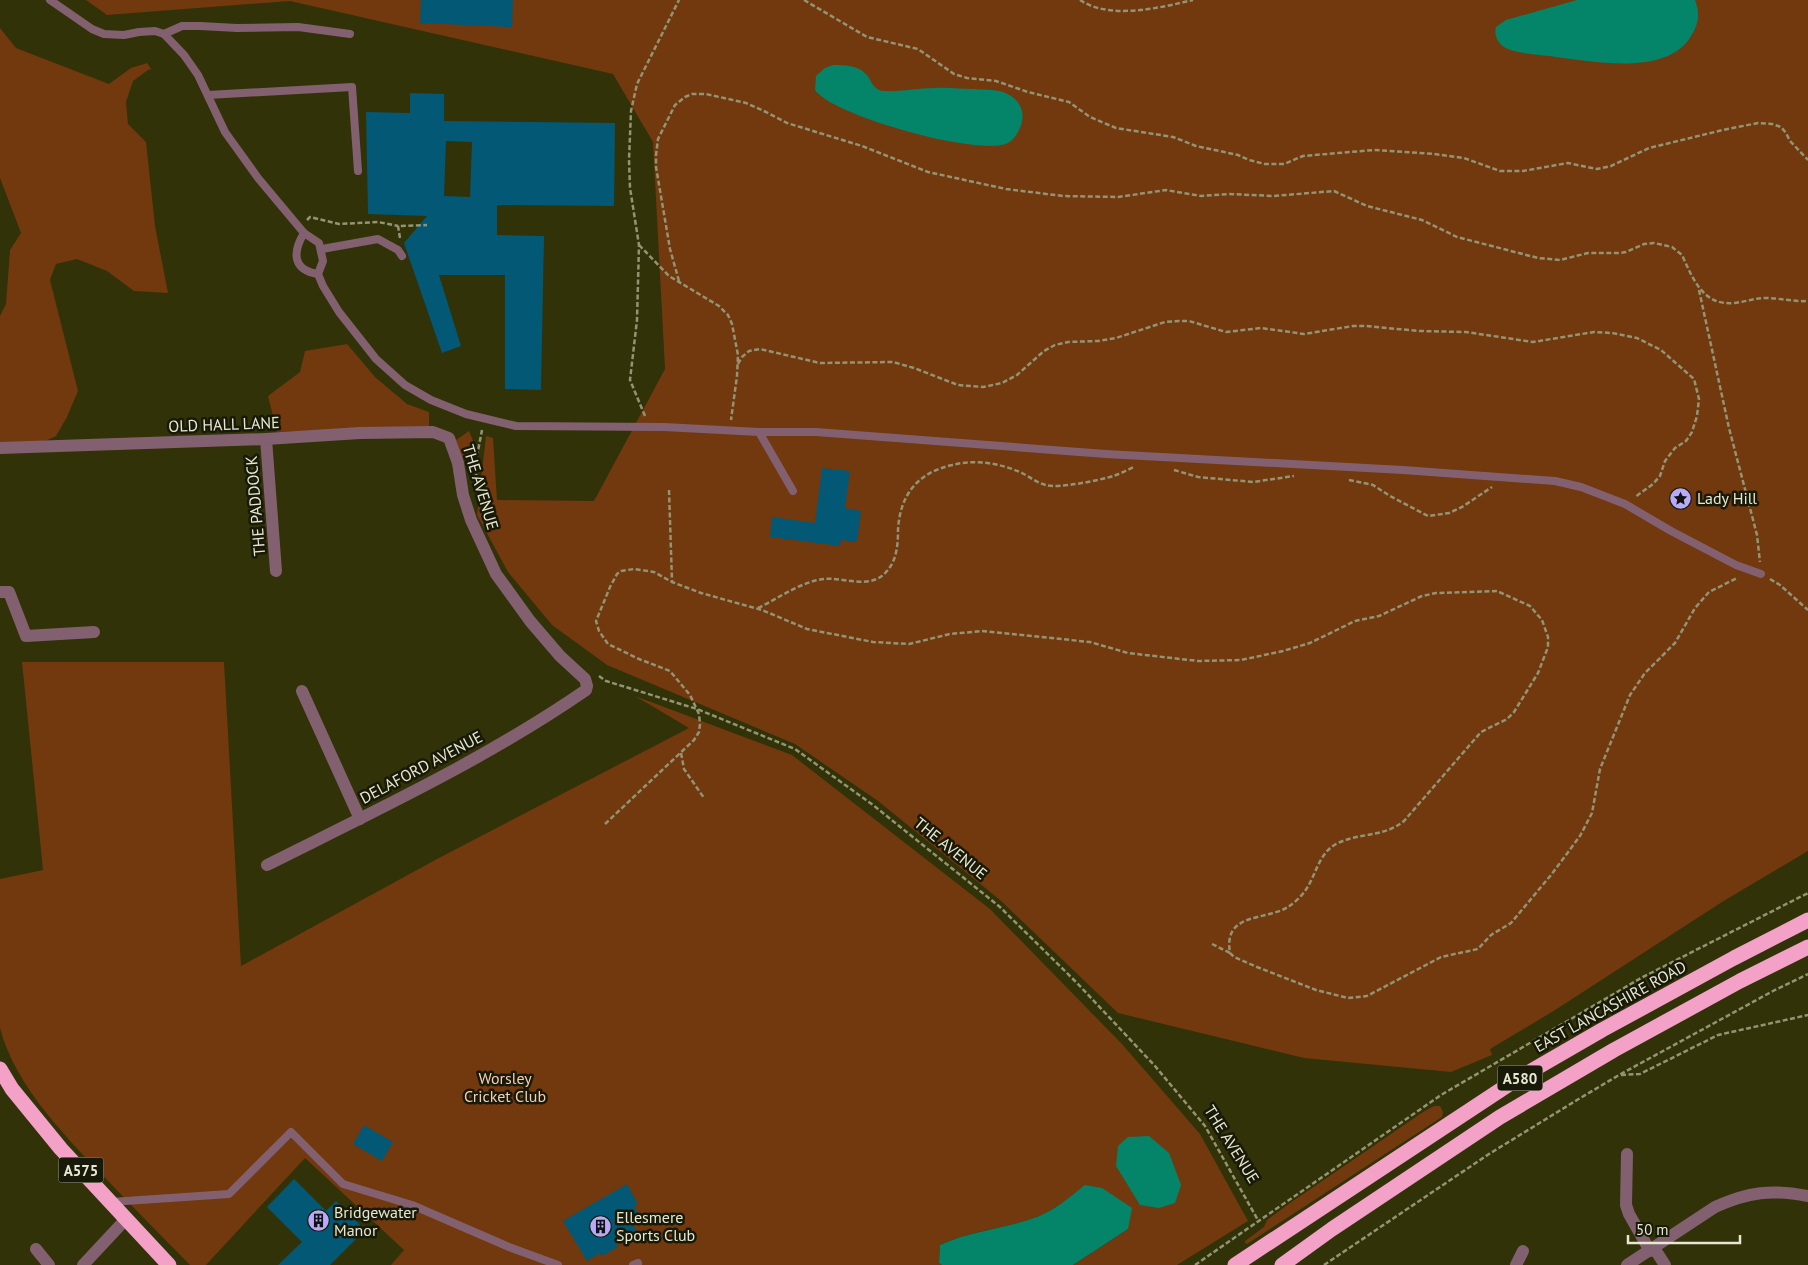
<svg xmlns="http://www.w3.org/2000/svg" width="1808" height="1265" viewBox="0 0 1808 1265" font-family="'PT Sans',sans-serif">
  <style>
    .green { fill: #72380e }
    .water { fill: #048569 }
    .building { fill: #035876; fill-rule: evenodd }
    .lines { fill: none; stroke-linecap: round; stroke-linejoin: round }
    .path { stroke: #939474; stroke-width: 2.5; stroke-dasharray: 5 2.5; stroke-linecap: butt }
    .lane { stroke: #82606f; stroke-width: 8 }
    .street { stroke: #82606f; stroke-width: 12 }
    .highway { stroke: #f3a1c7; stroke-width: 15 }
    .labels { text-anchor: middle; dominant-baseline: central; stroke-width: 5; stroke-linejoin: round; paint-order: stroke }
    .shield { fill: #181908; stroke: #a8aa95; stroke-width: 1 }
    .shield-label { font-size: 15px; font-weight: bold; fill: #e6e8d1 }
    .street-label { font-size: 16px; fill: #e6e8d1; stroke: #181908 }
    .poi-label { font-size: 16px; fill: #e6e8d1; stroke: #181908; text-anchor: start }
    .park-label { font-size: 16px; fill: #f6ceb8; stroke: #181908 }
  </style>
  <rect width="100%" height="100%" fill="#313207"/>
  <g class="green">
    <path d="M86 0H1808V851L1722 902 1552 1012 1490 1049 1492 1055 1451 1072 1304 1058 1118 1013 1000 900 878 801 795 744 607 665 552 625 508 572 477 515 486 436 493 438 497 500 594 501 665 369 653 142 613 74 290 1 107 15Z"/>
    <path d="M0 28 16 48 109 84 131 68 147 63 151 69 148 70 133 81 126 102 128 124 146 142 155 226 168 293 134 291 107 271 77 259 56 264 50 280 78 391 67 417 56 436 43 442 0 443V316L6 304 10 250 21 233 0 178Z"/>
    <path d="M347 344 375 377 407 404 429 412V427L277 432 268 396 300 372 305 351Z"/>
    <path d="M469 431 474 443 472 460 462 459 456 440Z"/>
    <path d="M22 662H224L241 966 437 859 689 728 635 696 792 755 990 909 1122 1044 1200 1134 1248 1221 1177 1265H1073L1128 1229 1086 1185C1071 1197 1055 1210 1037 1217 1005 1229 973 1230 940 1245L939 1263 942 1265H391L404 1250 305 1158 206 1265H190C163 1238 136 1210 110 1183 69 1140 15 1087 0 1028V879L43 870Z"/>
    <path d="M1434 1106H1440L1443 1112 1442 1117 1247 1244 1245 1243V1241L1264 1227 1267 1220 1290 1203 1423 1112Z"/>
  </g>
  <g class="water">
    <path d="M1577 0H1695C1700 13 1699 24 1691 36 1668 76 1595 62 1556 57 1543 55 1515 54 1504 47 1497 42 1494 35 1496 27L1506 20Z"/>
    <path d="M833 65C845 65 857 65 866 74 873 82 871 87 882 91 900 92 918 88 935 88 948 87 961 89 973 89 983 90 994 89 1003 92 1018 97 1026 110 1021 125 1019 131 1015 139 1008 143 980 157 833 116 815 90L816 76 825 68Z"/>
    <path d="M1149 1136 1169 1153 1181 1185 1175 1203 1159 1208 1140 1205 1116 1166 1118 1146 1128 1137Z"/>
    <path d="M1085 1185 1102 1188 1132 1208 1128 1229 1073 1265H942L939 1263 940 1245C972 1230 1004 1229 1037 1217 1055 1210 1070 1197 1085 1185Z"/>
  </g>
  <g class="building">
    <path d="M421 0H513L512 27 420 23Z"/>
    <path d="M410 93 444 94V121L615 123 614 206 497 205V235L544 236 541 390 505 389V275H439L461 346 442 353 404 243 427 216 368 214 366 112 410 113ZM446 141 472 142 470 197 444 196Z"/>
    <path d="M822 468 850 471 845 508 861 511 857 542 841 540 840 546 770 537 772 517 815 523Z"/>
    <path d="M364 1125 393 1142 382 1161 353 1144Z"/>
    <path d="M294 1179 326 1211 336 1201 365 1230 330 1265H278L302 1242 267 1207Z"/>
    <path d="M627 1184 638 1204 634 1206 639 1215 630 1220 637 1232 616 1244 618 1247 602 1256 600 1253 587 1261 563 1221Z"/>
  </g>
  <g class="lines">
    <g class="path">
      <path d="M804 0 867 37 918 49 954 74 967 78 996 81 1028 92 1069 102 1090 117 1116 128 1173 137 1196 146 1238 155 1249 160 1265 164H1284L1303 156 1374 150 1434 154 1464 158 1500 171H1523L1568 163 1597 169 1611 166 1649 148 1723 130 1758 123 1772 124 1781 127 1786 133 1790 141 1808 160"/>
      <path d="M1080 0C1110 20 1159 8 1193 0"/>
      <path d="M307 220 310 217 339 224 378 222 398 226"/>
      <path d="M400 238 398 226 427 225"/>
      <path d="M639 245 669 276 719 306 728 315 732 324 738 355 737 376 731 420"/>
      <path d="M679 281 670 249 656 167V155L658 139 675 105 685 97 692 94H706L746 103 766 112 787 123 862 146 928 172 1006 189 1063 196 1118 197 1166 190 1201 196 1229 194 1274 196 1334 191 1367 206 1422 220 1457 237 1538 258 1560 260 1588 253H1619L1626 252 1644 244 1654 243 1672 247 1682 255C1693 279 1703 306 1734 303 1745 302 1755 298 1765 298 1780 298 1794 302 1808 301"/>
      <path d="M1699 290 1729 428 1757 535 1760 562"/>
      <path d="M738 364 742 357 749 351 760 349 820 363 893 362 914 368 958 385 983 387 1002 383 1017 375 1044 351 1055 345 1068 342 1098 341 1116 338 1165 322 1179 321H1189L1226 332 1261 328 1304 334 1353 326H1366L1419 331 1466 332 1533 342 1594 332 1612 333 1637 338 1661 350 1694 379 1699 399 1697 416 1692 432 1686 441 1675 448 1665 461 1660 476 1653 484 1635 497"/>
      <path d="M645 416 630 380 637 320 639 245 630 188 629 160 631 111 637 84 679 0"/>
      <path d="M1174 470 1198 477 1253 482 1294 476"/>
      <path d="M476 479 477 456 482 430"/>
      <path d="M1349 480 1373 485 1390 496 1428 516 1449 513 1462 507 1492 487"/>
      <path d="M669 490 672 581"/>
      <path d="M1770 579 1780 585 1808 610"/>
      <path d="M758 608C779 598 800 582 824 579 843 577 871 590 886 572 897 561 898 544 898 530 900 495 917 473 952 465 975 459 1000 463 1022 473 1030 477 1037 483 1046 485 1057 489 1101 480 1113 476 1120 474 1127 470 1134 467"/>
      <path d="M599 676 606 681 697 709 795 749 873 805 1000 907 1077 983 1155 1066 1205 1126 1259 1222"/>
      <path d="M681 753 684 769 704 798"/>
      <path d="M605 824 694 740 699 732 700 724 699 714 690 695 670 671 639 659 608 644 599 631 596 621 610 587 617 574 621 571 634 569 654 572 672 582 701 593 762 610 807 629 873 642 909 644 950 634 982 631 1090 642 1128 653 1198 661 1241 660 1283 651 1310 643 1355 621 1379 616 1422 596 1436 593 1497 591 1530 606 1542 620 1548 637V647L1538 673 1514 712 1507 719 1481 732 1404 821C1383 838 1359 832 1336 844 1318 854 1316 876 1305 891 1301 897 1294 903 1288 907 1265 921 1223 912 1230 953L1234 957 1257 967 1316 990 1348 998 1367 996 1441 957 1478 949 1491 935 1511 923 1551 875 1580 836 1592 813 1600 769 1630 695 1645 673 1675 643 1695 608 1709 592 1737 578"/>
      <path d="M1212 944 1230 953"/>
      <path d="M1621 1075 1640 1074 1718 1035 1808 1015"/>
      <path d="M1195 1265 1441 1095 1641 978 1808 893"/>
      <path d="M1324 1265 1489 1154 1577 1100 1619 1075 1773 991 1808 974"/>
    </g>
    <g class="lane">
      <path d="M50 0 92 29 104 34 124 35 139 32 155 31 164 34 184 55 198 75 225 132 258 178 304 233 319 243 323 261 318 274 323 286 339 312 376 359 405 385 431 400 466 414 516 426 664 427 759 432 793 491"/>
      <path d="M164 34 182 26H200L237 28 298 27 350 34"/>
      <path d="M208 95 352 87 358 171"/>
      <path d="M304 233C292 253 293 270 318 274"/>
      <path d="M322 249 378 239 398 250 402 256"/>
      <path d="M759 432H816L1106 454 1403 470 1555 481 1581 487 1625 504 1671 531 1736 565 1761 574"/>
      <path d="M111 1202 229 1194 291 1132 343 1184 412 1205 509 1247 558 1265"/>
      <path d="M633 1265 638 1263"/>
    </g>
    <g class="street">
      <path d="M266 439 276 571"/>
      <path d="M0 448 266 439 360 433 433 432 449 438 458 463 463 495 471 520 496 574 530 621 560 656 585 679 587 686 586 690C486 759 375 811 267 865"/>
      <path d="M0 592H9L26 636 94 632"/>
      <path d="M302 691 360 819"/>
      <path d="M1627 1154 1626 1205 1629 1214 1650 1251"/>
      <path d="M1654 1248 1665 1265"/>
      <path d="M36 1249 49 1265"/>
      <path d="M83 1265 126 1219"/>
      <path d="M1516 1265 1523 1251"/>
      <path d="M1627 1265 1715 1207C1748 1192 1772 1189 1808 1196"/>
    </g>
    <g class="highway">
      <path d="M0 1069 12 1089 61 1149 169 1265"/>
      <path d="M1235 1265 1514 1081 1602 1030 1734 958 1808 920"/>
      <path d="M1282 1265 1332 1229 1500 1117 1614 1050 1740 981 1808 947"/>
    </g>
  </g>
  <defs>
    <symbol id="sight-disc" viewBox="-11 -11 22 22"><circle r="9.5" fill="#b7abf8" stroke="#181908"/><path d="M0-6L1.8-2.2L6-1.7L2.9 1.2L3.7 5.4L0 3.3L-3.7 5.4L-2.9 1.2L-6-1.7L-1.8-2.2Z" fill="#111"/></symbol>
    <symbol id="building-disc" viewBox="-11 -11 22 22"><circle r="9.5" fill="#b7abf8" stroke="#181908"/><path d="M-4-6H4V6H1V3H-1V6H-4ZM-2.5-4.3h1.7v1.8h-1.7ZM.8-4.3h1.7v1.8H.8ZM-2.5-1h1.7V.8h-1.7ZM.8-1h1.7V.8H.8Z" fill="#111"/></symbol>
  </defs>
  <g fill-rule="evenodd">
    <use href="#sight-disc" x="1668" y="486" width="25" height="25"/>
    <use href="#building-disc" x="306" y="1208" width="25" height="25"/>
    <use href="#building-disc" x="588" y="1214" width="25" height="25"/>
  </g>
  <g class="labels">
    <g class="shield">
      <rect x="1497.5" y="1065.5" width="45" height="25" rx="4"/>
      <rect x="58.5" y="1157.5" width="45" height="25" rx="4"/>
    </g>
    <g class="shield-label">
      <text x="1520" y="1078">A580</text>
      <text x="81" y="1170">A575</text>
    </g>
    <g class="street-label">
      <text transform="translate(224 424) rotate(-2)">OLD HALL LANE</text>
      <text transform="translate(481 487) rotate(73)">THE AVENUE</text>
      <text transform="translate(255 506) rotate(-95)">THE PADDOCK</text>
      <text transform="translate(421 767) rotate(-28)">DELAFORD AVENUE</text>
      <text transform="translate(951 848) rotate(39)">THE AVENUE</text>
      <text transform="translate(1610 1006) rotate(-29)">EAST LANCASHIRE ROAD</text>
      <text transform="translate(1232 1144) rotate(58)">THE AVENUE</text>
    </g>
    <g class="poi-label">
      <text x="1697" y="498">Lady Hill</text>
      <text x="334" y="1212">Bridgewater<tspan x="334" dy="18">Manor</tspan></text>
      <text x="616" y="1217">Ellesmere<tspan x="616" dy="18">Sports Club</tspan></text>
    </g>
    <g class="park-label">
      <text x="505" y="1078">Worsley<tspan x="505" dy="18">Cricket Club</tspan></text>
    </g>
  </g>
  <path d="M1628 1235v8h112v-8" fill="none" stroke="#e6e8d1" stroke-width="2.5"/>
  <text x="1636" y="1235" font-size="15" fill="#e6e8d1" stroke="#181908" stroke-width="4" paint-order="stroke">50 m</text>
</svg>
